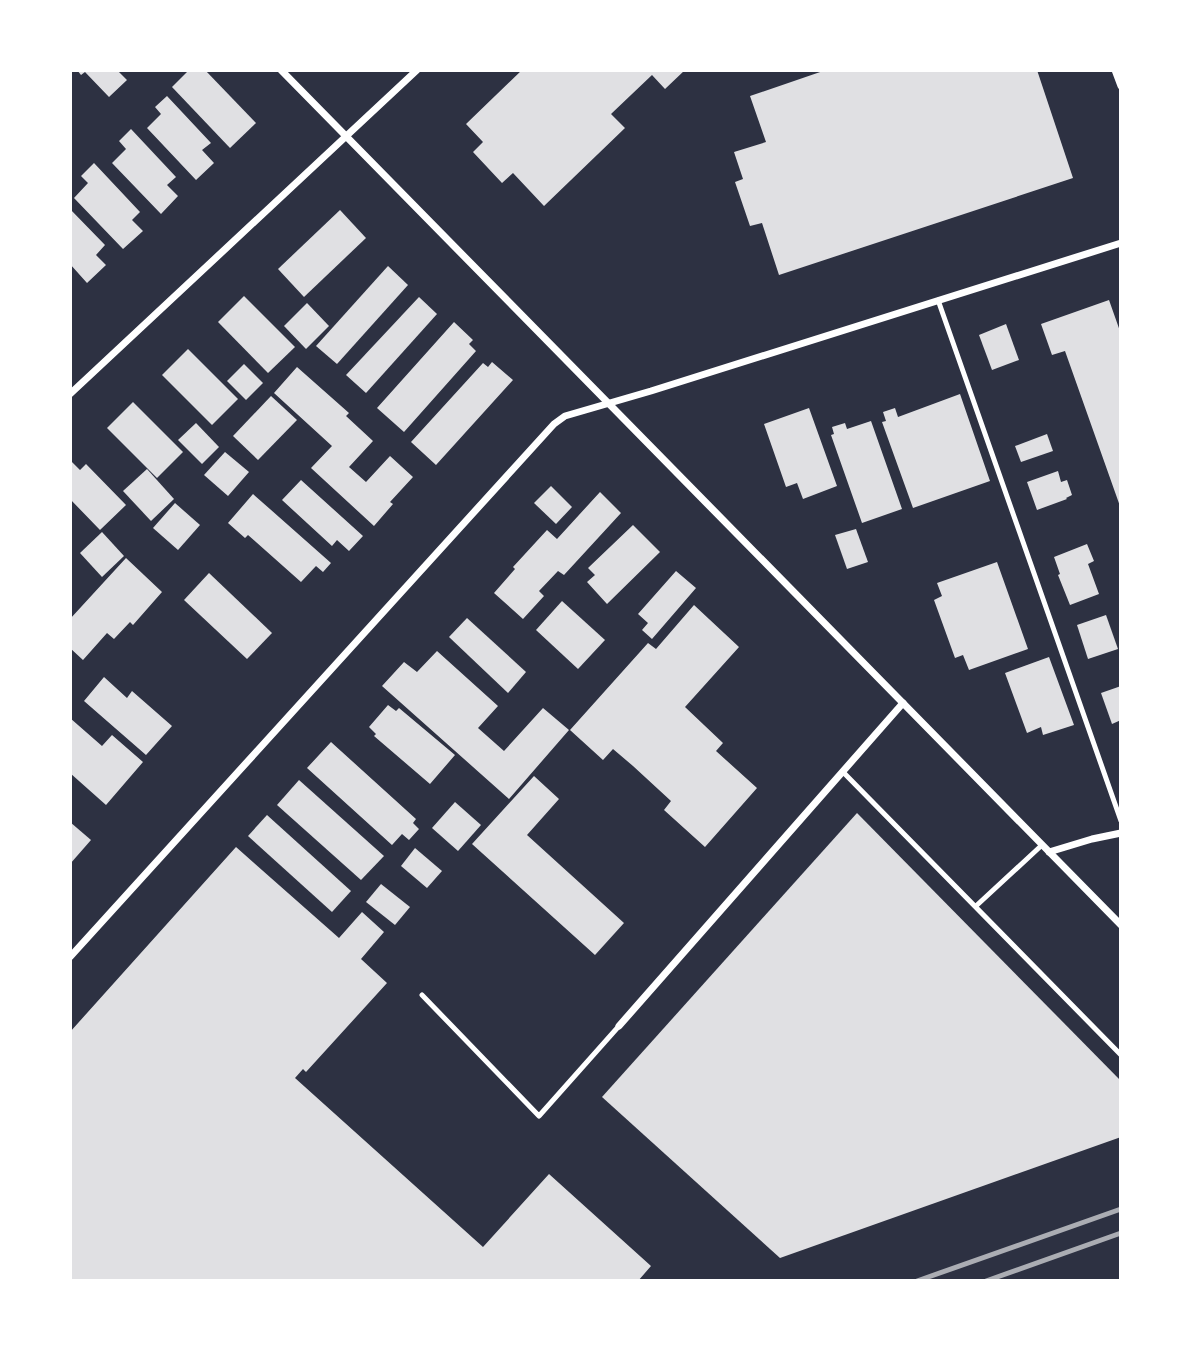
<svg xmlns="http://www.w3.org/2000/svg" width="1191" height="1351" viewBox="0 0 1191 1351" font-family="'Noto Sans',sans-serif">
  <style>
    .building { fill: #e0e0e3 }
    .lines { fill: none; stroke-linecap: round; stroke-linejoin: round }
    .service { stroke: #fff; stroke-width: 5 }
    .minor { stroke: #fff; stroke-width: 7 }
    .rail { stroke: #abadb3; stroke-width: 5 }
  </style>
  <rect width="100%" height="100%" fill="#2d3142"/>
  <g class="building">
    <path d="M77 70H117L127 80 109 97 85 72 81 75Z"/>
    <path d="M189 70H205L256 123 230 148 172 87Z"/>
    <path d="M522 70H685L665 89 652 75 611 114 625 128 544 206 513 173 502 183 473 152 483 142 466 124Z"/>
    <path d="M826 70H1037L1073 178 779 275 762 223 750 226 735 182 743 179 734 152 766 142 750 96Z"/>
    <path d="M167 96 211 143 202 150 214 163 196 180 147 128 161 114 155 107Z"/>
    <path d="M131 129 176 177 167 185 178 196 161 214 112 163 126 149 119 141Z"/>
    <path d="M94 163 140 212 132 220 143 231 123 249 74 198 88 183 81 176Z"/>
    <path d="M70 209 105 245 96 255 106 265 87 283 70 264Z"/>
    <path d="M340 210 366 238 304 297 278 269Z"/>
    <path d="M388 266 408 285 337 364 316 346Z"/>
    <path d="M244 296 295 347 268 373 218 322Z"/>
    <path d="M419 297 437 314 366 393 346 375Z"/>
    <path d="M1109 300 1121 334V509L1065 351 1052 355 1041 324Z"/>
    <path d="M307 303 329 326 306 349 284 326Z"/>
    <path d="M454 322 473 340 469 344 476 351 404 432 377 408Z"/>
    <path d="M1006 324 1019 360 992 370 979 335Z"/>
    <path d="M188 349 238 399 212 425 162 375Z"/>
    <path d="M492 362 513 380 436 465 411 442 483 363 488 367Z"/>
    <path d="M244 364 263 383 246 400 227 381Z"/>
    <path d="M297 367 349 413 346 416 373 441 349 467 366 482 390 456 413 477 390 502 393 504 374 526 311 468 332 446 274 393Z"/>
    <path d="M960 394 990 481 913 508 882 422 886 421 883 412 895 408 898 417Z"/>
    <path d="M271 396 297 420 258 460 233 436Z"/>
    <path d="M133 402 183 452 157 478 107 428Z"/>
    <path d="M809 408 837 486 803 499 797 483 786 487 764 424Z"/>
    <path d="M871 421 902 509 862 523 831 435 834 434 832 427 845 423 847 429Z"/>
    <path d="M196 423 219 447 202 464 178 440Z"/>
    <path d="M1047 434 1053 451 1021 462 1015 446Z"/>
    <path d="M225 452 249 472 228 496 204 475Z"/>
    <path d="M70 460 80 470 86 464 126 505 100 530 70 499Z"/>
    <path d="M147 469 174 499 151 521 123 491Z"/>
    <path d="M1058 471 1061 482 1067 480 1072 495 1066 498 1067 499 1037 510 1027 482Z"/>
    <path d="M301 480 363 536 349 551 337 540 332 546 282 500Z"/>
    <path d="M551 486 572 507 556 524 534 503Z"/>
    <path d="M600 492 621 513 564 575 558 571 539 591 544 596 523 619 494 593 515 569 513 567 547 530 557 539Z"/>
    <path d="M253 494 331 563 323 572 316 566 301 582 248 535 245 538 228 523Z"/>
    <path d="M175 503 200 525 178 550 153 528Z"/>
    <path d="M633 525 660 552 607 604 587 582 595 575 588 568Z"/>
    <path d="M856 529 868 562 847 569 835 535Z"/>
    <path d="M102 532 124 556 102 577 80 553Z"/>
    <path d="M1087 544 1094 561 1088 564 1099 594 1070 605 1058 575 1060 574 1054 557Z"/>
    <path d="M126 558 162 592 133 625 130 622 114 639 107 633 83 660 70 648V619Z"/>
    <path d="M997 562 1028 649 969 670 963 655 955 658 934 600 942 596 937 583Z"/>
    <path d="M676 571 696 588 652 639 642 630 648 623 638 614Z"/>
    <path d="M209 573 272 633 247 659 184 600Z"/>
    <path d="M562 601 605 640 578 669 536 630Z"/>
    <path d="M694 605 739 647 685 707 723 743 716 751 757 788 705 847 664 810 671 801 633 766 613 749 603 760 570 730 648 643 656 649Z"/>
    <path d="M1106 615 1118 649 1088 659 1077 625Z"/>
    <path d="M467 618 526 672 508 693 449 637Z"/>
    <path d="M437 651 498 706 478 728 504 751 543 708 569 730 509 799 382 686 404 662 417 672Z"/>
    <path d="M1049 657 1074 725 1043 735 1041 727 1027 733 1005 673Z"/>
    <path d="M104 677 127 698 132 691 172 726 146 755 84 701Z"/>
    <path d="M1121 686V720L1112 724 1101 693Z"/>
    <path d="M388 705 396 711 399 708 455 755 430 784 374 736 376 734 369 727Z"/>
    <path d="M70 718 102 746 112 735 143 762 106 805 70 773Z"/>
    <path d="M331 742 416 819 413 823 419 829 409 840 402 834 392 845 307 768Z"/>
    <path d="M534 776 559 799 527 835 624 923 595 955 472 844Z"/>
    <path d="M299 780 384 856 361 880 277 805Z"/>
    <path d="M455 802 481 825 458 851 432 828Z"/>
    <path d="M857 813 1121 1081V1137L780 1258 602 1097Z"/>
    <path d="M267 815 351 891 332 912 248 836Z"/>
    <path d="M70 822 91 840 70 864Z"/>
    <path d="M236 847 339 938 362 912 384 932 361 959 387 983 306 1072 303 1069 295 1078 483 1247 549 1174 651 1266 638 1281H70V1032Z"/>
    <path d="M415 848 442 871 427 888 401 866Z"/>
    <path d="M381 884 410 907 395 925 366 902Z"/>
  </g>
  <g class="lines">
    <g class="service">
      <path d="M938 300 1121 821"/>
      <path d="M843 772 1121 1055"/>
      <path d="M976 906 1042 845"/>
      <path d="M422 995 539 1116 619 1026"/>
    </g>
    <g class="minor">
      <path d="M281 70 1121 925"/>
      <path d="M1115 70 1121 86"/>
      <path d="M70 394 417 70"/>
      <path d="M1049 852 1092 839 1121 833"/>
      <path d="M70 957 554 424 565 416 651 391 1121 243"/>
      <path d="M619 1026 903 703"/>
    </g>
    <g class="rail">
      <path d="M917 1281 1121 1209"/>
      <path d="M986 1281 1121 1233"/>
    </g>
  </g>
  <rect width="1191" height="1351" fill="none" stroke="#ffffff" stroke-width="144"/>
</svg>
